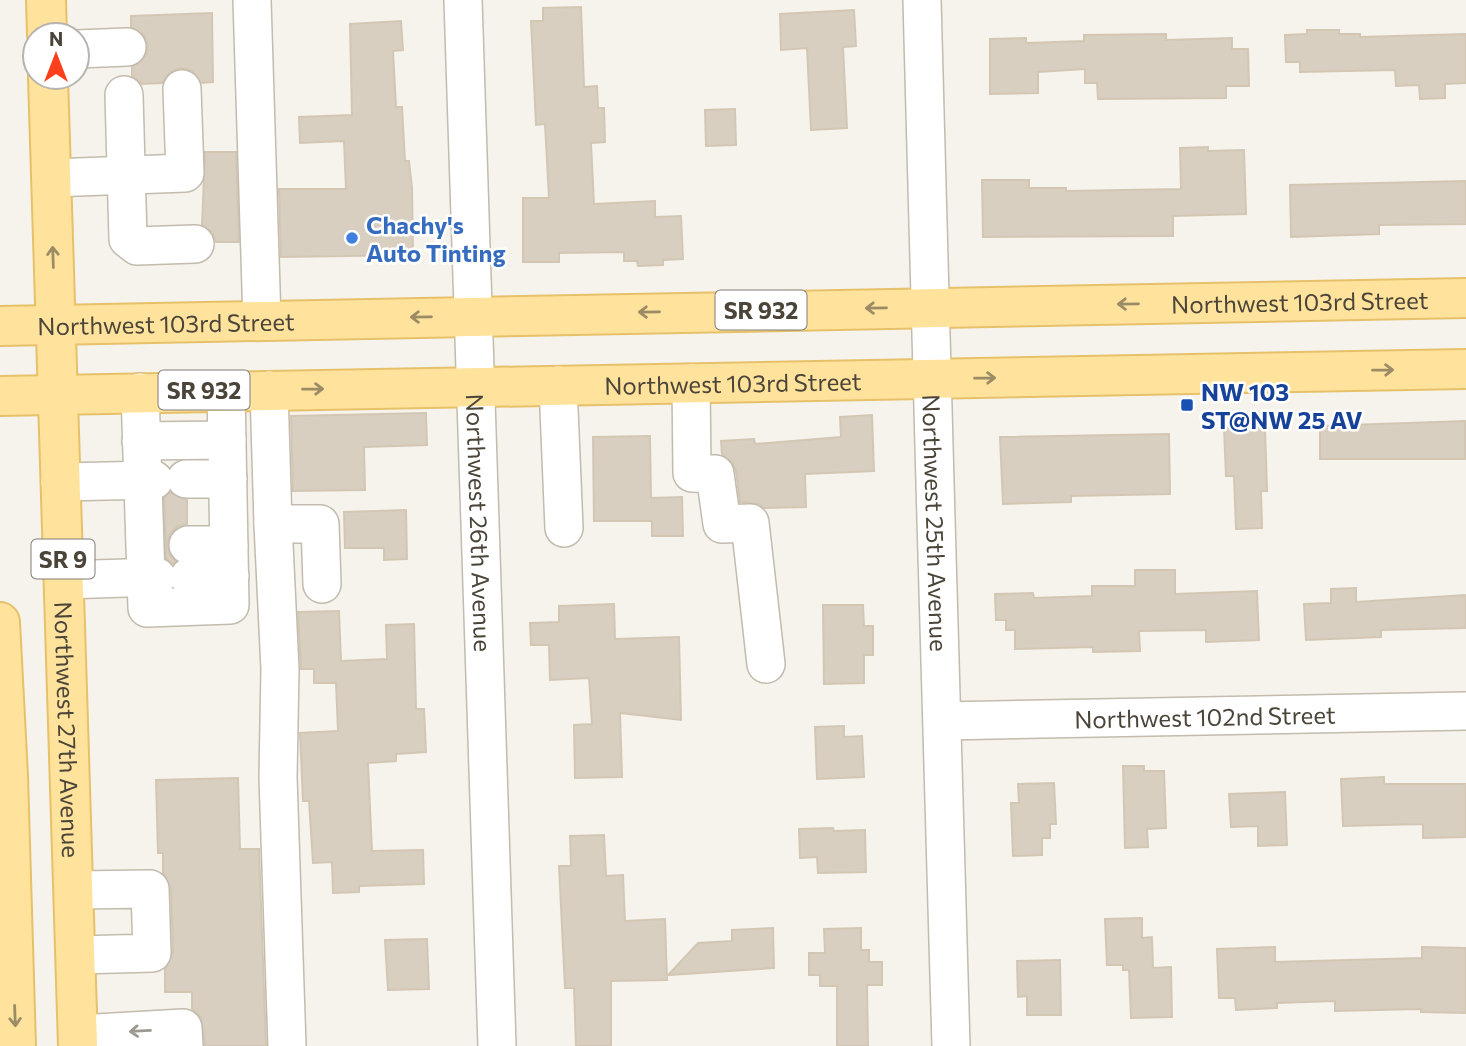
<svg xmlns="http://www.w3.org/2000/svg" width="1466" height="1046" viewBox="0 0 1466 1046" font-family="Commissioner,sans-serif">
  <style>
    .building { fill: #d8cfc1; stroke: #d3c7b4; stroke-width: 2 }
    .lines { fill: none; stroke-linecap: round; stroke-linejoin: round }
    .minor-casing { stroke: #c2bbae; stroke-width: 40 }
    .major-casing { stroke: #e6c16a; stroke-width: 42 }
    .minor { stroke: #fff; stroke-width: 37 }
    .major { stroke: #ffe39c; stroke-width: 38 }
    .oneway { stroke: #9c8c66 }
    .oneway2 { stroke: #9c9892 }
    .shop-dot { fill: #3f7fe0; stroke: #fff; stroke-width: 2.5 }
    .transit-dot { fill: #1a4fb4; stroke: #fff; stroke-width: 2.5 }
    .labels { text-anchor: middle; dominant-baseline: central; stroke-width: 5; stroke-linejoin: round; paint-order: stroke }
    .shield { fill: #fff; stroke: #817c74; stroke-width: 2 }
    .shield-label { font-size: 23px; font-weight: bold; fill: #4b4439 }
    .shop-label { font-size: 24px; font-weight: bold; fill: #366cbe; stroke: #fff; text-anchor: start }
    .street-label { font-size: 24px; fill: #4b4439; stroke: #fff }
    .transit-label { font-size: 24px; font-weight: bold; fill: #164399; stroke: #fff; text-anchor: start }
  </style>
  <rect width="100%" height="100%" fill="#f6f3ec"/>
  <g class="building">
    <path d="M581 7 584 87 597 86 598 108H604L605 142 591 143 594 204 655 201V217L681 216 683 259 663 260V265L638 266 637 261H624V252L559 253V262H523V198H549L545 124 536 125 531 21H543V8Z"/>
    <path d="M854 10 856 46 843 47 847 128 811 130 807 48 781 50 780 14Z"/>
    <path d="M212 13 213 82 201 83 192 71 182 68 170 72 162 83 142 84 132 76V67L145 57 148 47 144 35 131 27V16Z"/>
    <path d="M401 21 403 50 393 51 396 107H402L405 161H409L412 188 413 255 281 257 279 189H346L344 141 300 143 299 117 352 115 350 24Z"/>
    <path d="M1307 30H1339V34H1360V37L1466 34V83L1445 84V98L1420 99 1419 85 1396 86 1395 70 1300 72V62H1286L1285 35 1307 34Z"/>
    <path d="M1166 34V40L1232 38V49H1248L1249 86H1226V98L1098 99 1097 83H1085V69L1038 72V93L990 94V39L1026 38V43L1084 41V35Z"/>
    <path d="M735 109 736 145 706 146 705 110Z"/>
    <path d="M1208 147V151L1244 150 1246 214 1173 216V236L983 237 982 180H1029V188H1066V191L1181 189 1180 148Z"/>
    <path d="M205 152H236L239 242H216L212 232 202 225Z"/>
    <path d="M1466 181V224L1379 225V234L1291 237 1290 185Z"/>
    <path d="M426 413 427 445 364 447 365 490 293 491 291 416Z"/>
    <path d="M872 415 874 471 805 474 806 507 764 508 759 504 740 502 736 471 732 462 722 455 721 441 754 439 755 444 841 437 840 417Z"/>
    <path d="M1465 421V459H1320V426Z"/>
    <path d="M1236 427H1265L1267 491H1261L1262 528 1236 529 1234 476H1226L1224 428Z"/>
    <path d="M1169 434 1170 494 1071 496V502L1003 504 1000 437Z"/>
    <path d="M650 436 651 498 682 497 683 536H652V521H594L593 437Z"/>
    <path d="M170 492 187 500V524L177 527 170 534 167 544 170 555 176 561 173 564 166 558 164 498Z"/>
    <path d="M406 510 407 559 384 560V548H345L344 512Z"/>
    <path d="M1135 570H1175V594L1257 591 1259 640 1206 642V630L1139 631 1140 651 1093 652V647L1015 649V630H1006V620H996L995 594 1033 593 1034 598 1092 596V586H1135Z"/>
    <path d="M1356 588V602L1466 595V628L1381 630V637L1306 640 1304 604 1331 603V589Z"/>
    <path d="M614 604 615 639 679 637 681 720 620 713 622 777 575 778 574 725 592 724 589 678 550 680 549 645H531L530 623 559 622V606Z"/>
    <path d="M823 605H863L864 626H873V655H864V683L824 684Z"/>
    <path d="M339 611 341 661 387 659 386 625 414 624 416 709H424L426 752 396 754V761L368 763 372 851 423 850 424 884 359 886V892L333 893 332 862 313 863 309 801H303L300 733 338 731 336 683H314V669H301L298 612Z"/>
    <path d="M844 726V737L862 736 864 777 817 779 815 727Z"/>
    <path d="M1123 766H1144V771H1164L1166 828 1147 829 1148 847 1125 848Z"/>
    <path d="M1384 777V784H1466V837L1423 838V824L1343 826 1341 779Z"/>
    <path d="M238 778 240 849H259L266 1046H205L201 1017 192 1009V992H165V969L173 952 171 888 163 873V853H158L156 780Z"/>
    <path d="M1054 783 1056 824H1050V838H1042V855L1013 856 1011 803H1019L1018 784Z"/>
    <path d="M1285 792 1287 845 1258 846V826L1231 827 1229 794Z"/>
    <path d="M833 828 834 831 865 830 866 872 818 873 817 857 800 858 799 829Z"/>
    <path d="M604 835 606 876 623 875 625 921 665 919 667 980 611 981V1046H576L574 988H565L559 866H571L570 836Z"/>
    <path d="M1142 918V938L1152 937 1153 968 1171 967 1172 1017 1131 1018 1129 970H1123V965H1107L1105 919Z"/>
    <path d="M773 928 774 968 668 975 698 943 732 941V930Z"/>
    <path d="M861 928V950H869V962H882V985H867L868 1046H837V986H820V975H809V953H825L824 929Z"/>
    <path d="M427 939 429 989 388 990 385 940Z"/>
    <path d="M1275 947V962L1422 958V947L1466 948V1013L1421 1012V1009L1335 1011V1001L1277 1003V1008L1236 1010 1235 998H1219L1217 949Z"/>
    <path d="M1060 960 1061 1015H1027V996L1018 997 1017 961Z"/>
  </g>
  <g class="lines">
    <defs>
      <g id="minor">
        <path d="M252 0 262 321"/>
        <path id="s1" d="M463 0 497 1046"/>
        <path id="s2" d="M922 0C929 349 943 697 951 1046"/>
        <path d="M77 49 127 47"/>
        <path d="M124 95 128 239 137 246 195 244"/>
        <path d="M51 178 185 173 182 89"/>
        <path d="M691 383 692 473 715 474 722 524 750 523 766 664"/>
        <path d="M558 385 564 528"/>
        <path d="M269 390 273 524H320L322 584"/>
        <path d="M140 392 147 608 230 605 226 390"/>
        <path d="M141 441 227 440"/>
        <path d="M186 479H228"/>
        <path d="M60 482 154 480"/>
        <path d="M273 524 280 669 278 777 287 1046"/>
        <path d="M188 545H229"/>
        <path d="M189 577 230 576"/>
        <path d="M64 580 157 577"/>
        <path id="s3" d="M944 721 1466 711"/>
        <path d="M76 890 150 889 152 953 78 955"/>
        <path d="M79 1034 183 1028 184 1046"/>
      </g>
      <g id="major">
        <path d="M46 0 47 35"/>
        <path id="s4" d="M48 77 78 1046"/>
        <path id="s5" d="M0 326 1466 298"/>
        <path id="s6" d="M0 396 1466 369"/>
        <path d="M0 622 8 776 16 1046"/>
      </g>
    </defs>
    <use href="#minor" class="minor-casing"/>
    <use href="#major" class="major-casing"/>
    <use href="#minor" class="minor"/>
    <use href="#major" class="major"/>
  </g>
  <defs><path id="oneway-shaft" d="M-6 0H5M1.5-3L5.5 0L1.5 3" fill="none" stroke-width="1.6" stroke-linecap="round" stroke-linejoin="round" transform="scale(1.75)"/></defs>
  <g class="oneway">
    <use href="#oneway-shaft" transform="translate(53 257) rotate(-92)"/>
    <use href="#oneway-shaft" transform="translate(1128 304) rotate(179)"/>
    <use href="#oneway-shaft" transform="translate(876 308) rotate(179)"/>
    <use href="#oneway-shaft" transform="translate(649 312) rotate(179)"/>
    <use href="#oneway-shaft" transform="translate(421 317) rotate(179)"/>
    <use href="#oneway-shaft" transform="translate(1383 370) rotate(-1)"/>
    <use href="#oneway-shaft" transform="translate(985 378) rotate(-1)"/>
    <use href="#oneway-shaft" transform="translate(313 389) rotate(-1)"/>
    <use href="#oneway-shaft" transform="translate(15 1016) rotate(88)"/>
  </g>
  <use class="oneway2" href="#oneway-shaft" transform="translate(140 1031) rotate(177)"/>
  <circle class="shop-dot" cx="352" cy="238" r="7"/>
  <rect class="transit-dot" x="1180" y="398" width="14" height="14" rx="3.5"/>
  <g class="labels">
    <g class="shield">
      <rect x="715.5" y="290.5" width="91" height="39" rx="5"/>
      <rect x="158.5" y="370.5" width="91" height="39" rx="5"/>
      <rect x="31.5" y="539.5" width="63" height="39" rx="5"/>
    </g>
    <g class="shield-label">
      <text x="761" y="310">SR 932</text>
      <text x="204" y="390">SR 932</text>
      <text x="63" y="559">SR 9</text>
    </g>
    <g class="shop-label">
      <text x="366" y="224">Chachy's<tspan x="366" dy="28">Auto Tinting</tspan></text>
    </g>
    <g class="street-label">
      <text stroke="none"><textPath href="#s5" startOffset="1300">Northwest 103rd Street</textPath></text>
      <text stroke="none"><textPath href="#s5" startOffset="166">Northwest 103rd Street</textPath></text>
      <text stroke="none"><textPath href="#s6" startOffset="733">Northwest 103rd Street</textPath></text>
      <text stroke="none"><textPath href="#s1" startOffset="523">Northwest 26th Avenue</textPath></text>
      <text stroke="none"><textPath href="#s2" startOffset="523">Northwest 25th Avenue</textPath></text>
      <text stroke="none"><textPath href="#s3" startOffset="261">Northwest 102nd Street</textPath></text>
      <text stroke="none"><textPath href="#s4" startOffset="653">Northwest 27th Avenue</textPath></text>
    </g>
    <g class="transit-label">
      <text x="1201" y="391">NW 103<tspan x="1201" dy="28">ST@NW 25 AV</tspan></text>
    </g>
  </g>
  <g transform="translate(56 56)"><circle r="33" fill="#ffffff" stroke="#b7b4b0" stroke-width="2"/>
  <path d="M0-5L12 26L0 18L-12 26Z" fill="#fc3f1d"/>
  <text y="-10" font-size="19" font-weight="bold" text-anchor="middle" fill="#4b4439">N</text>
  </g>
</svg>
